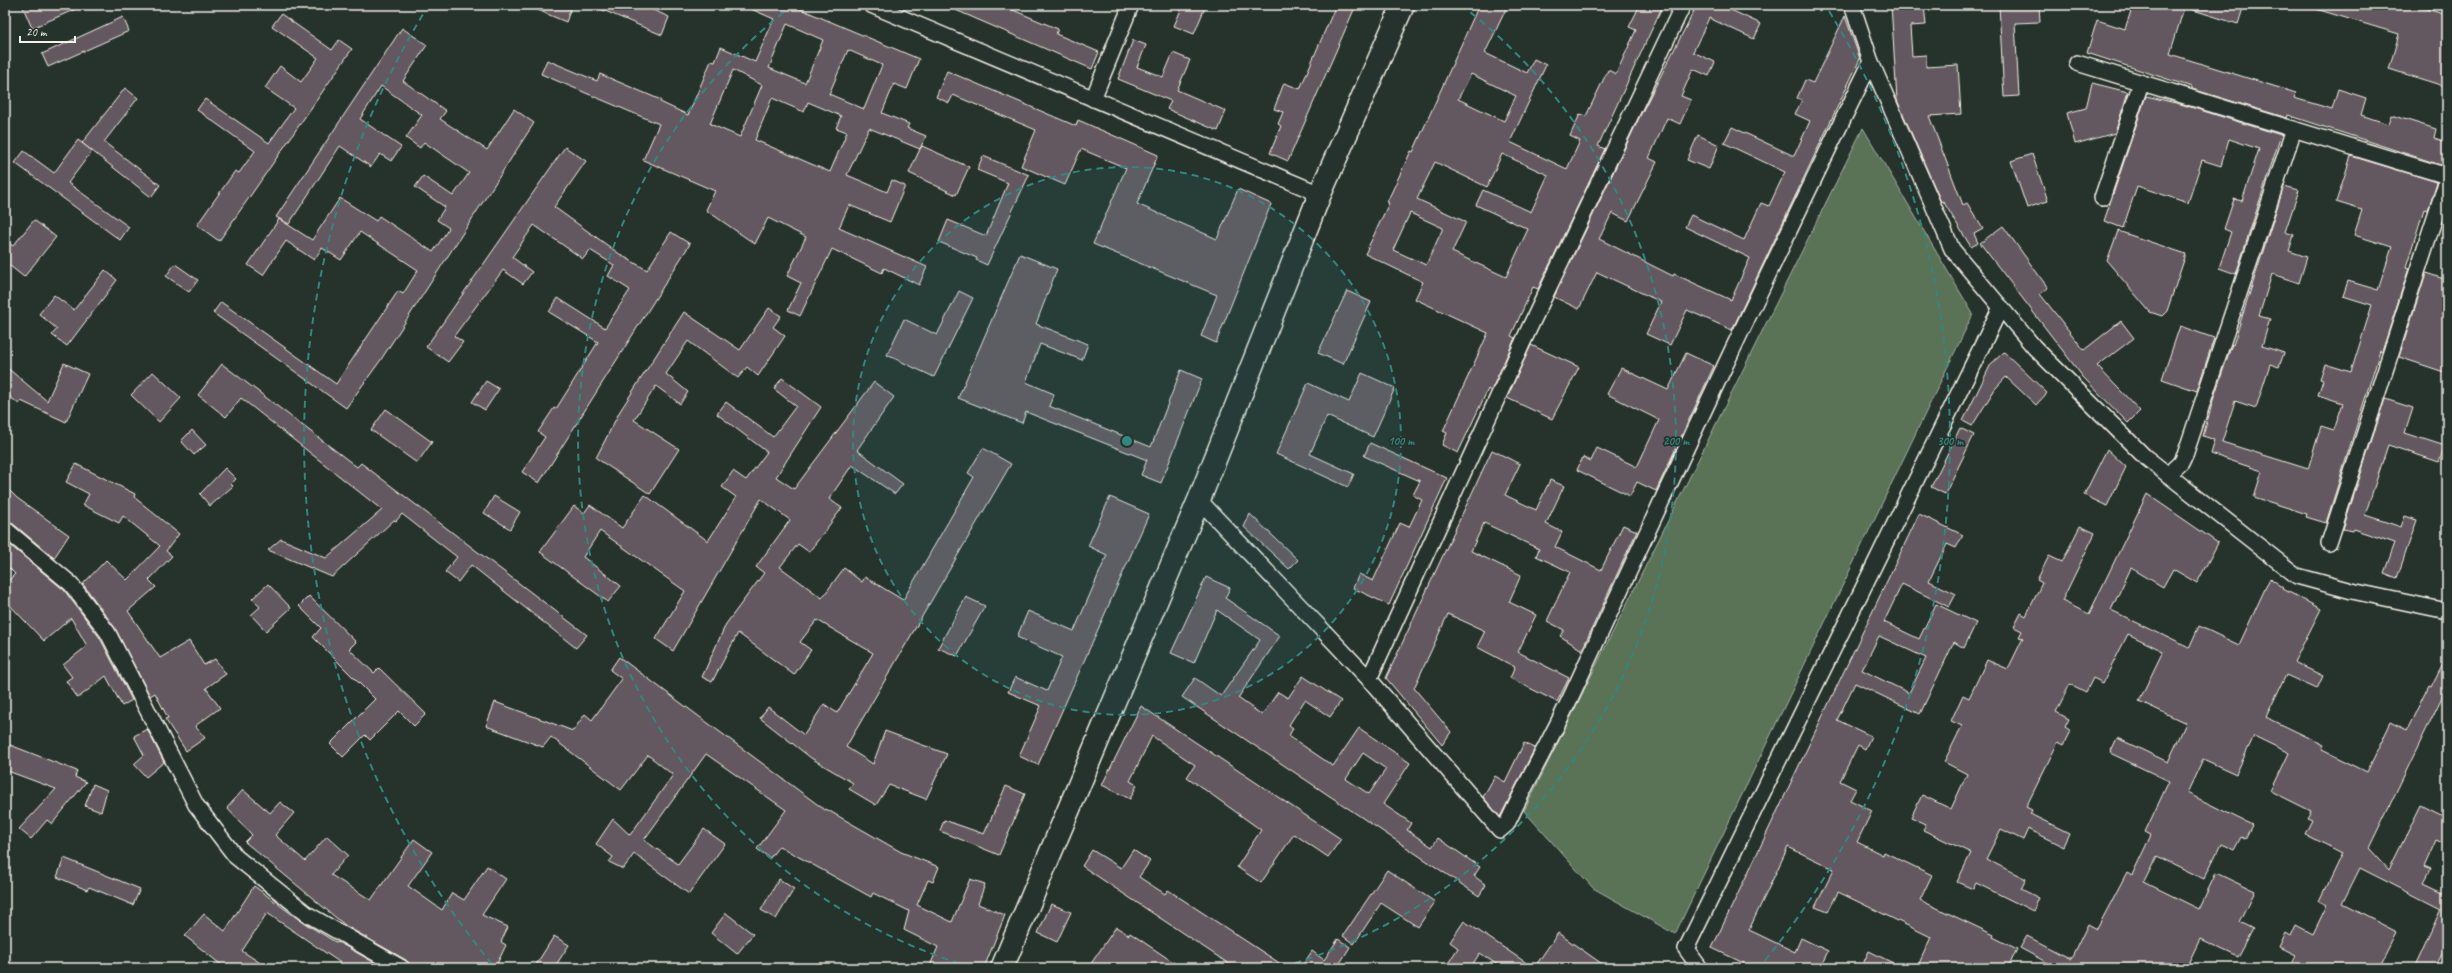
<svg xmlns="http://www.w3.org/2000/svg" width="2452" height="973" viewBox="0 0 2452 973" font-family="Caveat,sans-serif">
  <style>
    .green { fill: #5a7256; stroke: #a7b29f }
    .building { fill: #63595e; stroke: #f4f1e8; fill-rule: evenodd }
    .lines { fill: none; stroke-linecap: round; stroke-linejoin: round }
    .street-casing { stroke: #f4f1e8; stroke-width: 18 }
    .secondary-casing { stroke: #f4f1e8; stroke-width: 25 }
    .street { stroke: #26332d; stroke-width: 15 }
    .secondary { stroke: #26332d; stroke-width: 22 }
    .ring { fill: none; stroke: #318880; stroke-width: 2; stroke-dasharray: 7 5 }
    .centre { fill: #318880; stroke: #26332d; stroke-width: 2 }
    .ring-label { font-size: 12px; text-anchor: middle; font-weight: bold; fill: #318880; stroke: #26332d; stroke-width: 3.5; stroke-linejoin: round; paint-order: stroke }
  </style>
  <rect width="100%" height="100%" fill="#26332d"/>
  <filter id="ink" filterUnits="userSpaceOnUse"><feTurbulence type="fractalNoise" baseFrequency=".025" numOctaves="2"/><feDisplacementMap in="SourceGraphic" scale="8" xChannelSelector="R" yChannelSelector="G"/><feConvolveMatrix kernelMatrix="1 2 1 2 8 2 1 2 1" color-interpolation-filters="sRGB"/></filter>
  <g filter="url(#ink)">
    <path class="green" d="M1863 128 1973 314 1675 934 1593 888 1524 811Z"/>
    <g class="building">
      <path d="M22 5H85L32 28Z"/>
      <path d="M526 5H572L566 22Z"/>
      <path d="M591 5H642L669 17 662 35Z"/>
      <path d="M742 5H791L919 59 907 89 894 84 882 113 909 124 907 128 926 136 920 149 922 146 969 167 956 195 909 173 920 149 869 128 847 175 887 192 892 180 905 186 890 222 849 205 839 228 927 267 919 285 884 268 882 273 832 249 800 316 788 310 801 283 787 276 806 237 768 218 755 244 706 210 715 191 643 160 659 124 541 74 547 60 597 81 600 74 661 100 660 102 688 115 711 61 715 62 721 47 755 62 774 19ZM787 24 823 40 805 83 769 68ZM848 50 882 65 864 109 829 94ZM733 70 762 85 740 137 710 124ZM772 98 804 112 808 102 841 116 836 128 847 132 830 172 755 140Z"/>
      <path d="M944 5H1001L1058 29 1056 34 1099 52 1092 69Z"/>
      <path d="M1183 5H1206L1194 34 1174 26Z"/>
      <path d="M1336 5H1356L1288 161 1270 153 1281 126 1278 124 1283 112 1274 109 1284 83 1300 89Z"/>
      <path d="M1479 5H1497L1506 9 1485 53 1527 73 1534 59 1546 65 1510 142 1567 169 1580 141 1570 136 1580 114 1586 116 1608 70 1616 74 1636 30 1629 27 1640 5H1663L1598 146 1605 149 1538 289 1533 287 1511 336 1515 338 1491 391 1488 389 1458 453 1442 445 1447 433 1443 431 1488 333 1415 299 1423 282 1365 254 1389 203 1387 202 1411 151 1413 152ZM1471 74 1516 96 1504 121 1458 99ZM1502 154 1548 175 1531 212 1483 190 1476 205 1528 229 1506 277 1452 252 1466 222 1417 199 1435 162 1487 187ZM1410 213 1443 228 1426 265 1393 250Z"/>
      <path d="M1692 5H1720L1761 24 1754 39 1709 18 1693 52 1715 62 1709 76 1693 69 1681 96 1691 100 1680 124 1667 118 1649 158 1657 162 1628 221 1612 213 1599 239 1673 276 1674 274 1731 300 1750 258 1685 227 1691 215 1744 240 1761 203 1769 206 1785 172 1724 143 1732 127 1794 156 1810 121 1795 114 1802 100 1797 98 1805 80 1813 83 1845 16 1860 59 1732 330 1687 310 1670 345 1646 334 1661 302 1597 272 1579 309 1554 297 1640 116 1694 11 1691 10Z"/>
      <path d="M1891 5H1924L1926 25 1910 26 1912 56 1926 55V67L1958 65 1961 114 1929 116 1963 205 1967 203 1983 229 1974 234 1978 243 1971 247 1943 201 1941 202 1897 100Z"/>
      <path d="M1999 5H2039L2040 22 2015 23 2019 96 2004 97Z"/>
      <path d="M2133 5H2176L2184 8 2170 54 2296 93 2294 98 2332 109 2338 89 2366 98 2361 115 2388 124 2391 115 2436 129 2434 138 2447 142V167L2288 115 2287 118 2192 89V87L2087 53 2097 20 2125 29Z"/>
      <path d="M2187 5H2244L2238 24 2187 8Z"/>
      <path d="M2316 5H2413L2447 15V87L2389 69 2399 34 2316 9Z"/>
      <path d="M281 14 332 50 339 40 352 49 219 241 197 225 235 171 239 173 255 151 197 110 205 99 269 143 294 108 265 88 280 66 301 82 318 58 272 26Z"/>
      <path d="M123 17 129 31 48 67 42 54Z"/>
      <path d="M402 28 427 45 403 81 446 111 440 119 487 150 514 109 534 123 380 361 346 408 213 313 221 302 336 384 398 291 403 294 418 270 360 232 341 260 322 248 314 260 286 241 263 275 248 265 279 219 312 240 340 198 376 221 379 216 433 252 449 228 437 220 445 207 415 187 423 176 453 196 469 173 424 142 420 148 406 138 422 115 381 86 360 119 401 147 391 161 380 154 371 167 340 146 289 224 276 217Z"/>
      <path d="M1133 40 1146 45 1137 67 1163 77 1173 53 1190 60 1177 90 1226 111 1218 131 1167 109 1171 101 1118 79Z"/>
      <path d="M947 71 1076 126 1078 120 1158 155 1137 204 1217 239 1238 189 1271 204 1216 343 1201 336 1217 295 1093 244 1126 168 1081 149 1065 185 1021 166 1036 130 953 95 949 103 936 97Z"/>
      <path d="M2092 83 2128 92 2115 133 2075 144 2067 113 2086 108Z"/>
      <path d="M125 88 138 98 104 142 160 185 151 197 82 143Z"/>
      <path d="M2146 96 2184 105 2281 135 2236 274 2219 268 2231 232 2224 229 2234 199 2242 201 2259 149 2229 139 2221 166 2202 160 2188 203 2137 186 2123 228 2104 221Z"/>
      <path d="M1698 135 1719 145 1709 169 1687 160Z"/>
      <path d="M78 140 92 151 68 183 129 227 120 240 15 163 24 151 54 173Z"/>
      <path d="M565 147 586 161 554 207 621 255 647 270 671 232 690 244 539 483 522 472 545 437 538 432 554 408 556 409 598 342 549 312 558 298 605 328 630 290 608 276 614 265 590 250 583 259 534 225 512 257 532 272 523 284 503 270 454 336 463 342 448 362 426 347Z"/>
      <path d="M2032 154 2048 201 2027 208 2011 161Z"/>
      <path d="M983 156 1029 175 987 265 976 260 977 258 939 242 948 220 986 236 1008 183 977 170Z"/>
      <path d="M2351 156 2437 182 2428 210 2424 209 2406 267 2409 268 2382 352 2380 351 2326 523 2306 517 2307 514 2254 497 2262 471 2211 454 2215 440 2203 436 2214 397 2232 344 2233 345 2284 186 2299 190 2285 232 2294 235 2289 251 2307 257 2299 283 2272 274 2259 316 2270 319 2262 346 2284 353 2279 367 2270 364 2256 408 2235 401 2222 442 2308 469 2321 426 2334 430 2343 403 2318 395 2323 380 2320 379 2325 364 2351 372 2372 305 2343 296 2348 281 2378 290 2392 247 2354 235 2362 210 2336 202Z"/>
      <path d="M34 220 56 237 24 277 5 262V240L13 246Z"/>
      <path d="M2003 226 2048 288 2040 294 2084 350 2121 321 2134 338 2097 366 2140 411 2128 423 2083 377 1980 243Z"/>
      <path d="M2118 231 2186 254 2167 311 2162 316 2150 312 2107 261Z"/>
      <path d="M1020 254 1057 269 1036 324 1088 344 1082 360 1040 344 1026 382 1054 394 1049 406 1151 447 1181 370 1202 379 1161 483 1141 475 1147 460 1026 412 1022 423 958 398Z"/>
      <path d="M175 264 198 280 189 292 166 276Z"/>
      <path d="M105 270 117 280 67 346 52 335 57 329 39 314 54 295 74 310Z"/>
      <path d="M2426 273 2447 280V293L2442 310 2447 311V373L2399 357Z"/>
      <path d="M959 291 973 298 934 377 887 355 904 319 937 335Z"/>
      <path d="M1347 291 1371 302 1343 364 1318 353Z"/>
      <path d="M769 308 781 316 773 327 785 336 758 376 747 367 738 378 688 341 666 374 688 392 680 404 656 386 634 420 679 449 650 494 596 458 620 411 684 312 740 350Z"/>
      <path d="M2180 326 2214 338 2197 391 2162 379Z"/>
      <path d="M1531 345 1579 367 1552 419 1507 398Z"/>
      <path d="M2004 352 2047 393 2036 405 2006 377 1995 389 1972 426 1963 421 1991 364Z"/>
      <path d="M1686 353 1714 366 1656 491 1637 482 1630 496 1577 470 1583 457 1591 461 1597 448 1637 467 1659 420 1607 394 1621 368 1668 390Z"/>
      <path d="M64 363 88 374 66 422 21 401 19 404 5 393V366L47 401Z"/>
      <path d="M222 364 357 467 361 463 587 635 576 648 471 565 458 582 445 572 457 557 402 514 396 521 394 520 332 577 268 550 281 539 326 558 382 510 241 398 226 417 198 395Z"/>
      <path d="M153 372 181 398 159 422 131 395Z"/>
      <path d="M1362 373 1395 388 1373 437 1327 416 1310 454 1354 474 1348 487 1276 454 1308 383 1349 402Z"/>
      <path d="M782 378 821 407 776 477 794 489 874 382 894 397 857 450 903 484 895 494 852 465 829 499 842 508 809 552 798 544 780 567 822 598 844 568 862 582 865 577 903 600 974 477 968 473 983 448 1011 464 846 747 873 764 885 731 947 754 926 799 889 785 876 805 849 789 853 783 811 758 760 718 768 707 804 735 824 704 837 713 873 653 817 620 800 642 811 650 794 675 738 633 712 682 702 677 726 624 764 573 756 567 790 520 761 499 673 651 656 639 685 591 600 531 583 557 621 586 608 602 540 552 574 506 584 513 590 505 622 528 645 495 708 541 736 497 722 487 733 471 746 480 767 452 717 414 726 402 773 437 796 406 774 389Z"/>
      <path d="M486 381 499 389 485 410 472 402Z"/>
      <path d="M2385 399 2413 408 2405 433 2445 446 2439 462 2388 445 2365 515 2401 527 2405 516 2417 520 2397 578 2384 573 2395 543 2353 529 2352 531 2343 529Z"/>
      <path d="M386 409 432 442 417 463 371 430Z"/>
      <path d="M1960 428 1974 435 1945 494 1931 487Z"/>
      <path d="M192 430 206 445 194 455 181 441Z"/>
      <path d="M1370 443 1447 478 1389 605 1353 588 1359 574 1373 581 1400 523 1409 527 1422 500 1413 495 1420 481 1364 456Z"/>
      <path d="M2107 449 2126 467 2107 506 2084 495Z"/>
      <path d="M1492 450 1520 464 1505 495 1536 510 1550 480 1564 486 1546 524 1562 532 1555 547 1601 570 1623 525 1637 531 1582 650 1560 636 1564 630 1547 621 1570 572 1536 556 1539 549 1484 523 1471 551 1521 575 1509 602 1536 615 1518 652 1569 678 1557 702 1510 678 1515 667 1477 647 1485 631 1448 614 1414 688 1451 732 1442 745 1386 678Z"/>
      <path d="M76 464 135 494 134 497 179 534 166 551 172 556 149 580 156 587 128 611 160 658 189 641 204 665 215 659 226 674 206 688 220 708 195 726 205 738 186 751 165 719 168 718 155 693 150 696 115 628 83 584 106 560 127 580 160 546 123 516 119 523 83 505 89 494 66 482Z"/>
      <path d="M225 468 236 479 231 484 233 486 210 506 200 494Z"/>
      <path d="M5 486 17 498 69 535 54 558 11 522 5 520Z"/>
      <path d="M2147 494 2218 543 2197 583 2173 569 2163 587 2131 568 2111 610 2189 648 2199 626 2239 645 2270 578 2284 588 2283 589 2321 609 2294 662 2323 676 2317 689 2286 675 2266 717 2324 745 2322 750 2367 772 2391 722 2407 730 2429 685 2432 686 2447 656V697L2443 695 2369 848 2389 870 2421 805 2447 818V845L2436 840 2424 867 2431 870 2424 883 2447 894V956L2442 954 2435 968H2414L2441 909 2360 868 2342 904 2397 932 2379 968H2289L2295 956 2279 948 2286 933 2291 936 2296 925 2313 934 2327 905 2319 901 2342 853 2305 834 2312 820 2307 818 2311 811 2271 791 2289 753 2254 736 2236 774 2203 759 2187 793 2252 825 2245 839 2241 837 2234 850 2221 844 2204 879 2157 856 2144 882 2199 909 2216 873 2254 891 2239 922 2253 929 2238 957 2200 939 2186 968H2057L2020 948 2027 936 2071 959 2088 924 2097 929 2127 872 2132 875 2151 835 2145 832 2169 781 2110 753 2117 738 2168 762 2186 723 2139 701 2163 651 2128 634 2103 683 2093 678 2086 692 2070 684 2056 712 2069 719 2065 727 2071 731 2064 745 2058 742 2026 807 2032 810 2030 814 2069 833 2063 846 2028 829 2023 840 2001 829 1986 859 2026 879 2021 889 2039 898 2033 911 1976 883 1973 889 1957 882 1971 853 1923 830 1926 824 1911 817 1922 795 1951 809 1967 774 1944 762 1962 726 1951 721 1963 695 1969 698 1987 660 2008 669 2023 638 2019 637 2022 631 2014 627 2021 613 2026 616 2042 583 2037 580 2049 556 2062 562 2080 526 2095 533 2062 601 2089 614Z"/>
      <path d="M494 496 520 512 510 529 484 513Z"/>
      <path d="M1110 497 1149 514 1038 765 1019 756 1041 706 1008 692 1015 677 1047 691 1062 657 1017 637 1028 611 1074 631 1107 555 1088 546Z"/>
      <path d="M1250 514 1298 560 1289 569 1244 527Z"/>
      <path d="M1919 514 1963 535 1956 548 1947 544 1929 581 1956 594 1949 607 1902 584 1884 622 1919 639 1936 604 1976 623 1964 648 1954 642 1920 714 1855 683 1837 720 1871 736 1865 749 1858 745 1840 781 1856 789 1850 800 1872 811 1857 842 1883 855 1884 852 1932 875 1920 900 1994 935 1993 937 2017 949 2008 968H1917L1931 937 1838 892 1828 912 1815 907 1834 869 1788 847 1749 930 1795 952 1801 938 1828 951 1820 968H1754L1712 948ZM1879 636 1926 658 1909 693 1862 670Z"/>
      <path d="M5 541 64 590 100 638 132 700 122 706 106 676 78 698 66 681 72 677 63 665 87 646 71 618 44 641 5 600V584L15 574 5 564Z"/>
      <path d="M1206 577 1230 588 1225 598 1280 636 1238 698 1262 715 1278 692 1288 698 1303 676 1341 701 1330 717 1305 700 1289 725 1293 728 1289 736 1333 766 1359 728 1410 763 1383 804 1411 823 1407 830 1432 847 1438 838 1480 867 1474 876 1486 885 1479 896 1182 697 1195 678 1221 696 1260 640 1217 610 1194 663 1171 653ZM1363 753 1386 769 1369 794 1346 779Z"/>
      <path d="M268 584 291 608 266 631 251 615 260 607 252 599Z"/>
      <path d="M309 596 356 642 349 649 374 673 379 668 426 714 414 726 399 711 370 740 365 735 343 757 330 744 375 699 313 637 321 628 299 606Z"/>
      <path d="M966 597 985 606 957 656 938 648Z"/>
      <path d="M619 657 825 810 826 809 901 852 939 867 933 882 928 880 917 905 952 922 970 879 985 884 978 904 1005 915 984 968H929L938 947 904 930 909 911 873 893 871 897 779 846 770 858 757 849 786 810 706 754 644 840 678 864 704 829 725 844 689 894 634 854 623 869 609 862 613 857 596 844 613 819 630 835 673 775 648 755 621 790 551 737 543 747 486 726 495 702 573 731 585 714 592 720 622 679 610 670Z"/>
      <path d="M1141 706 1341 839 1328 857 1294 834 1261 883 1237 867 1261 830 1187 777 1195 765 1152 736 1130 781 1137 785 1130 799 1102 785Z"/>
      <path d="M147 729 164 762 146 777 134 764 144 755 134 736Z"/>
      <path d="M5 743 77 771 75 777 86 782 52 824 47 820 31 839 19 829 56 789 5 770Z"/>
      <path d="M1524 743 1535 748 1500 817 1483 797 1495 776 1505 782Z"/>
      <path d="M93 784 107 790 101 812 85 806Z"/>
      <path d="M1006 786 1025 794 999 855 940 831 944 820 984 834Z"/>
      <path d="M243 790 270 813 280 802 294 813 275 835 305 861 327 836 348 855 331 875 371 900 414 839 432 852 408 886 442 910 452 893 464 900 487 866 506 879 482 915 508 927 501 942 506 945 495 968H411L406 960 346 926 245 842 252 835 227 808Z"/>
      <path d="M1092 850 1121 868 1133 850 1150 861 1139 877 1165 894 1168 890 1287 968H1235L1082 866Z"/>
      <path d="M64 858 140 889 133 905 89 887 87 890 57 877Z"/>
      <path d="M1387 870 1435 902 1418 927 1381 903 1354 944 1343 936Z"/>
      <path d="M779 879 794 889 776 919 761 910Z"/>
      <path d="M254 886 301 921 337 943 338 942 384 968H348L267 913 242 951 268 968H225L185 936 204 914 225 931Z"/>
      <path d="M1051 904 1071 912 1057 942 1038 933Z"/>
      <path d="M726 913 753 934 737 954 711 933Z"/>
      <path d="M1464 921 1534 968 1558 933 1608 968H1502L1480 953 1470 968H1445L1458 948 1450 942Z"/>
      <path d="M1116 927 1129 935 1130 933 1182 968H1088Z"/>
      <path d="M554 936 569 945 554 968H534Z"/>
      <path d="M1338 939 1350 947 1337 968H1301L1312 951 1324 960Z"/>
      <path d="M1869 951 1903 968H1861Z"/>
    </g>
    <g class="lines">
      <defs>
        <g id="street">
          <path d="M871 5 1320 194"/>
          <path d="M1852 5 1871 62 1952 249 2034 347 2144 456 2297 576 2352 591 2447 611"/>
          <path d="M2077 63 2447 176"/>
          <path d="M1093 99 1131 5"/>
          <path d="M2102 198 2141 83"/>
          <path d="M2168 475 2181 463 2185 455 2294 129"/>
          <path d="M1199 500 1369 679 1500 830 1507 824C1528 778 1554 734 1575 688 1672 478 1769 269 1871 62"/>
          <path d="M5 529 71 584 108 633 196 805 236 857 307 914 402 968"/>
          <path d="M2329 543 2447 180"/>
          <path d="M1369 679 1528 331 1683 5"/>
          <path d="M1700 968 1686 949 2001 307"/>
        </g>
        <path id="secondary" d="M1002 968 1199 500 1320 194 1403 5"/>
      </defs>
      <use href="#street" class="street-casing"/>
      <use href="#secondary" class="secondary-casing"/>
      <use href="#street" class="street"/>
      <use href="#secondary" class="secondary"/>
    </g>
  </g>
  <circle cx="1127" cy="441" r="274" fill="#318880" fill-opacity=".12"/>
  <g class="ring">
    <circle cx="1127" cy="441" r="274"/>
    <path d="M971 967A549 549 0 0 1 793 5M1461 5A549 549 0 0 1 1283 967"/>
    <path d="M492 964A823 823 0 0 1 425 11M1829 11A823 823 0 0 1 1762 964"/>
  </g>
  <circle cx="1127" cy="441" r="6" class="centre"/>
  <g class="ring-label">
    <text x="1401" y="445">100 m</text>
    <text x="1676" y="445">200 m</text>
    <text x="1950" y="445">300 m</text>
  </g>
  <rect width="2452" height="973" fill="none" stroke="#26332d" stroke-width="20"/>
  <rect x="10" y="10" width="2432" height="953" fill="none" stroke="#f4f1e8" stroke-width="1.5" filter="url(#ink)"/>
  <path d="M20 36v6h55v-6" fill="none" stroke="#f4f1e8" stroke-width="2"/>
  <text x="26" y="36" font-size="12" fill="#f4f1e8" stroke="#26332d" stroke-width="3" paint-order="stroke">20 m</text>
</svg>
